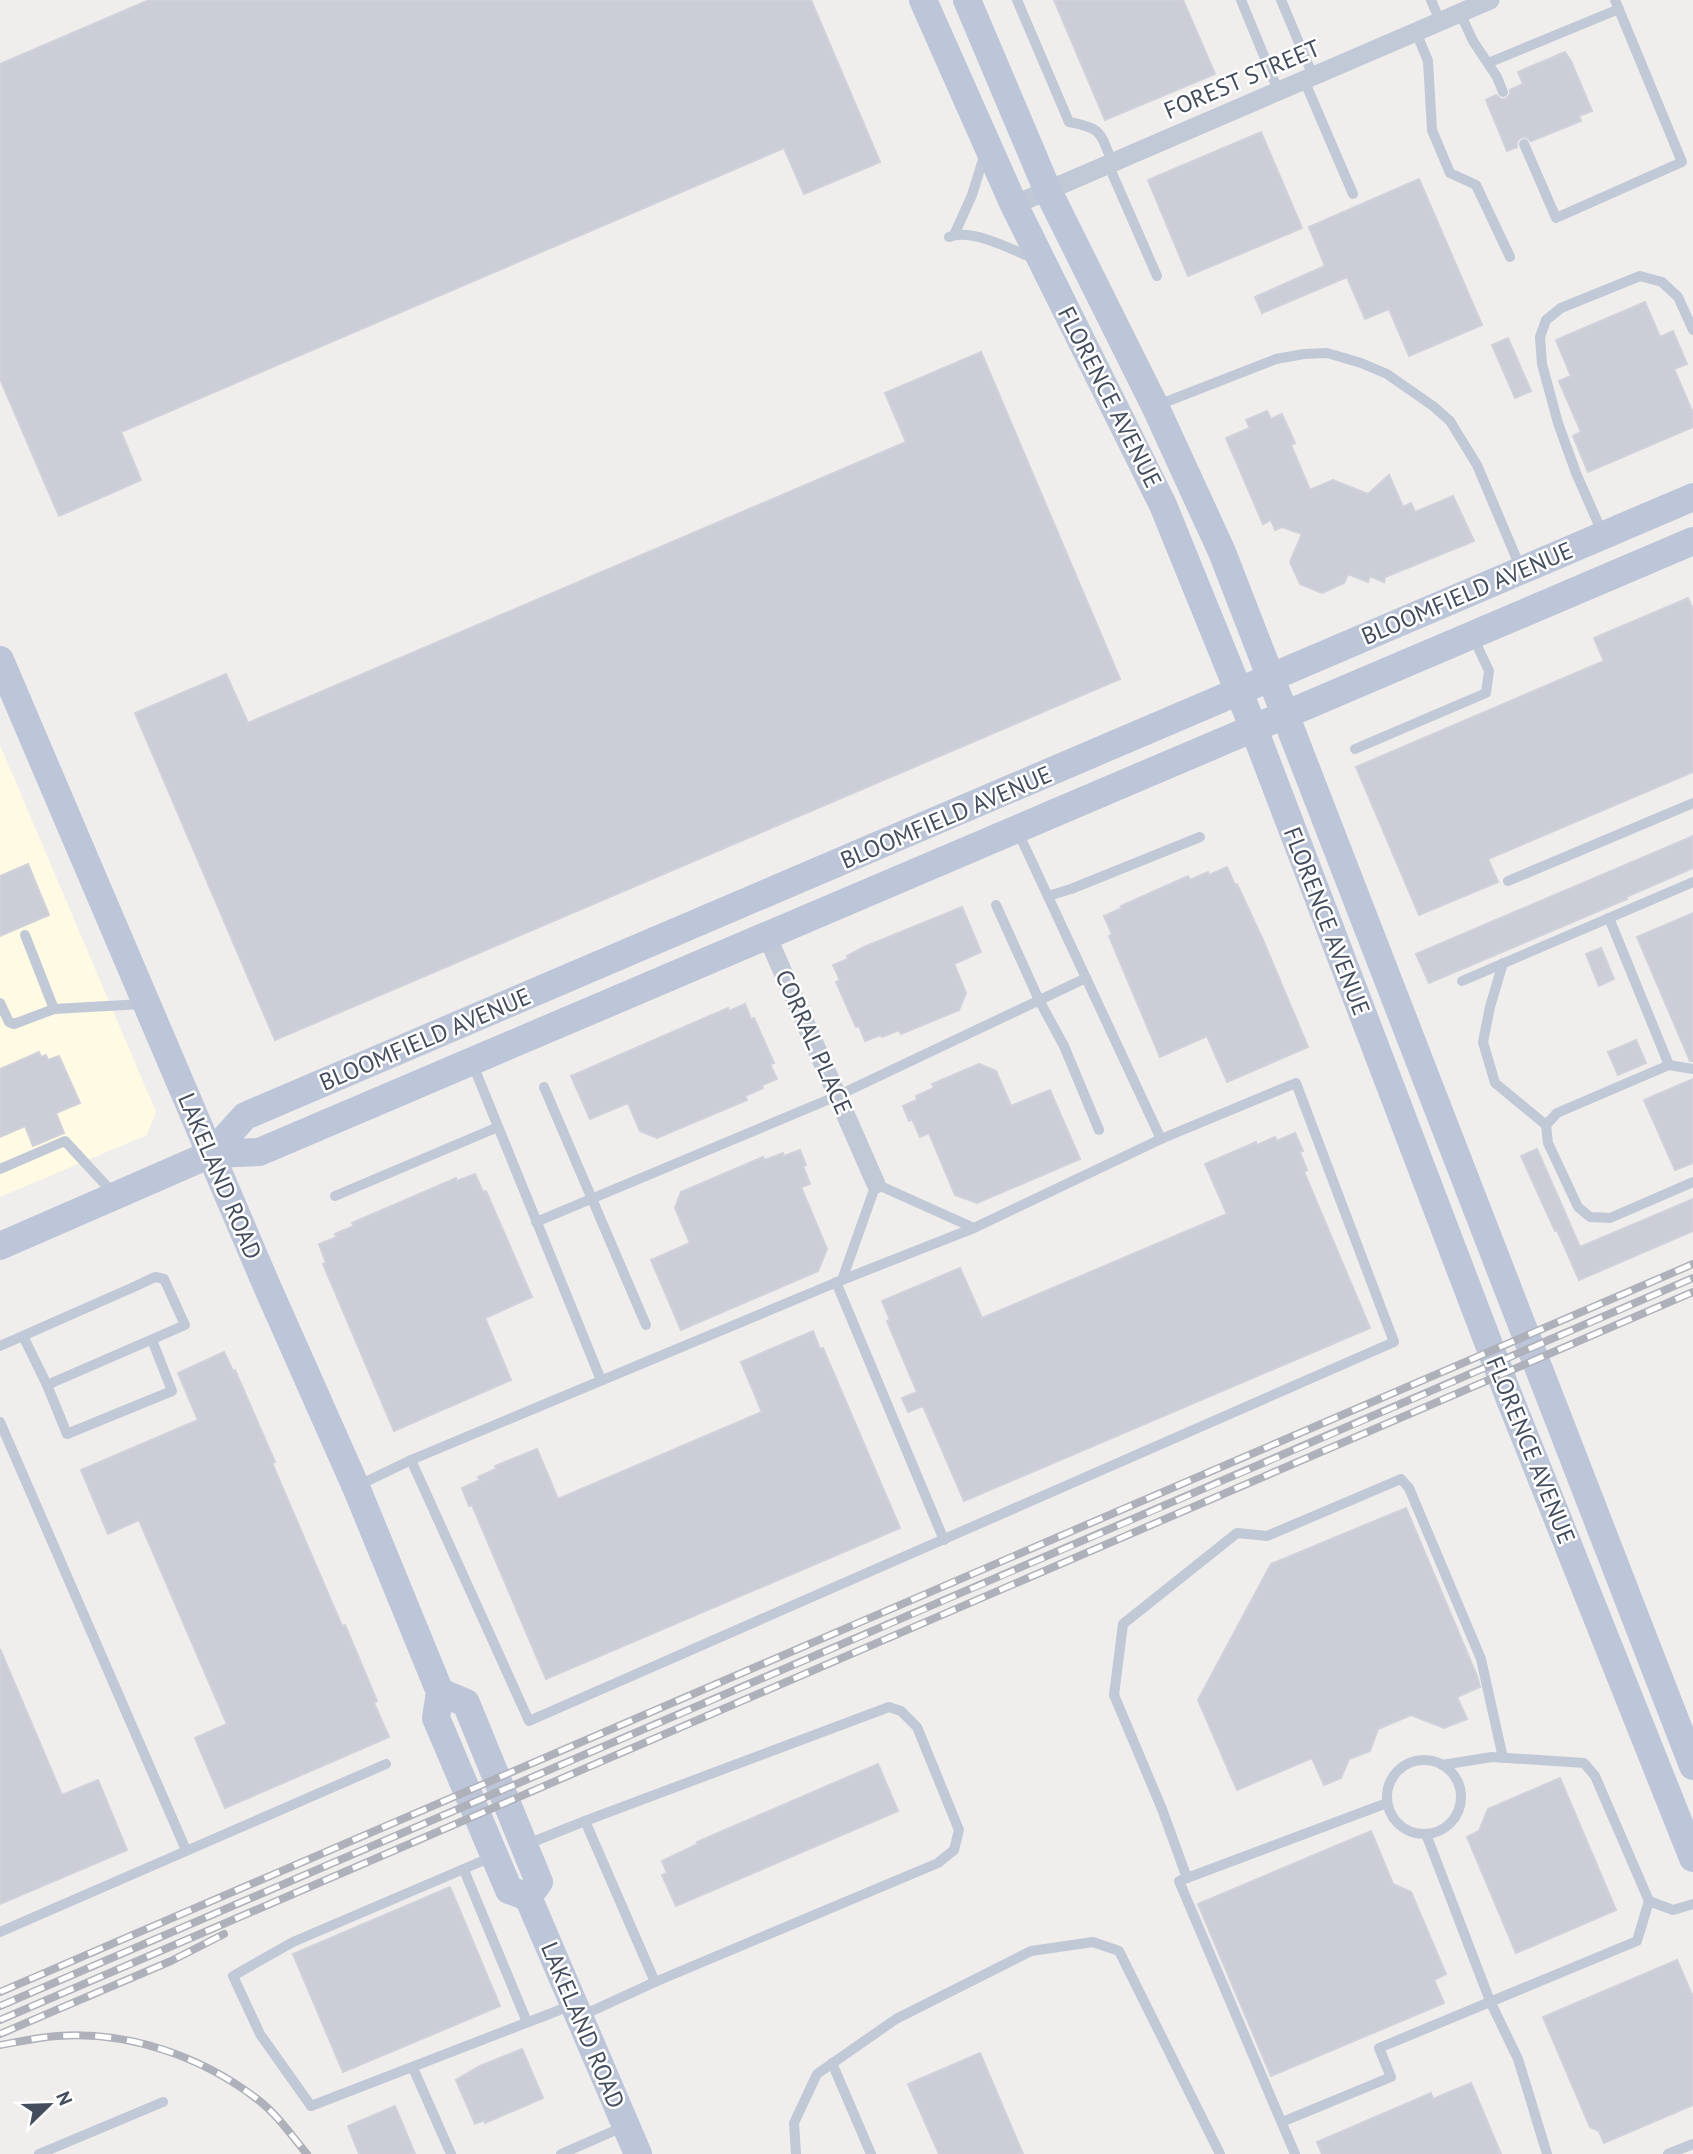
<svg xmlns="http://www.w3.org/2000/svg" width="1693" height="2154" viewBox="0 0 1693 2154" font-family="'PT Sans',sans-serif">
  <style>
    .commercial { fill: #fefae3 }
    .building { fill: #cbced6; stroke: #d0d1da; stroke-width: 2 }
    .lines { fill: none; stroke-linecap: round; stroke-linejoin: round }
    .lane { stroke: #c1c9d7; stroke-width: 10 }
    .street { stroke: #c1c9d7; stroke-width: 19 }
    .secondary { stroke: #bdc6d9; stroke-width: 28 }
    .rail-casing { stroke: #aeb1b9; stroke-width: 8 }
    .rail { stroke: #fff; stroke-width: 5; stroke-dasharray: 16; stroke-linecap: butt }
    .labels { text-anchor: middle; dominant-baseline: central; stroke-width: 5; stroke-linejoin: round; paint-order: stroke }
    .street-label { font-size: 24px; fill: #434d5d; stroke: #fff }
  </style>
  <rect width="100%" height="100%" fill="#f0eded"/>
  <path class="commercial" d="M0 745 156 1112 147 1135 0 1197Z"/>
  <g class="building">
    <path d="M149 0H811L880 162 804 194 784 148 121 432 141 480 59 516 0 379V64Z"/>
    <path d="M1054 0H1183L1215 74 1105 120Z"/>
    <path d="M1565 52 1571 61 1592 111 1579 116 1581 121 1531 141 1526 137 1520 138 1517 142V147L1507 151 1486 100 1496 95 1501 99H1506L1510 94V90L1523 84 1518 72Z"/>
    <path d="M1261 132 1302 228 1188 276 1148 180Z"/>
    <path d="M1419 179 1482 325 1409 356 1389 309 1365 319 1347 277 1262 313 1255 297 1325 266 1309 227Z"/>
    <path d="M1645 302 1660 337 1673 331 1687 364 1674 369 1693 413V427L1588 472 1573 436 1581 432 1559 381 1571 376 1556 340Z"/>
    <path d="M1508 338 1531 391 1515 398 1492 345Z"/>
    <path d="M981 352 1120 679 275 1040 135 713 226 674 248 723 906 442 885 393Z"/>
    <path d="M1267 411 1271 419 1282 414 1295 443 1291 445 1310 490 1333 480 1368 494 1389 475 1403 507 1411 503 1415 512 1453 496 1474 541 1385 577 1384 582 1370 576 1368 582 1348 574 1344 583 1322 593 1300 584 1290 562 1302 534 1282 527 1275 530 1271 520 1263 524 1226 438 1250 428 1246 420Z"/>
    <path d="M1688 598 1693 609V772L1488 859 1498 882 1419 915 1356 767 1604 661 1594 638Z"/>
    <path d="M1693 836V868L1626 897 1627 899 1429 983 1416 954Z"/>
    <path d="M28 864 49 915 0 936V876Z"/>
    <path d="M1227 867 1235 885 1237 884 1263 940 1308 1047 1227 1082 1207 1036 1160 1057 1109 936 1112 934 1104 916 1122 908 1121 906 1188 876 1190 880 1208 872 1209 875Z"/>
    <path d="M962 907 981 952 954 964 966 993 959 1010 901 1034 899 1030 882 1037 881 1035 865 1041 859 1026 856 1027 836 982 840 980 833 965 848 959 847 956 864 947Z"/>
    <path d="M1693 913V1061H1690L1637 937Z"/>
    <path d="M1601 948 1614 979 1599 986 1586 954Z"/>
    <path d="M745 1004 751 1019 754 1018 774 1063 770 1064 777 1079 762 1085 763 1088 745 1096 747 1100 657 1138 640 1131 628 1103 590 1119 571 1076 728 1008 729 1011Z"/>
    <path d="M1636 1040 1646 1063 1618 1075 1608 1052Z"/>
    <path d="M39 1052 41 1057 46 1055 48 1060 59 1056 80 1103 56 1113 64 1133 33 1146 25 1126 0 1137V1069Z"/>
    <path d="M979 1064 996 1071 1011 1106 1050 1090 1080 1159 977 1203 955 1195 929 1133 920 1137 912 1119 909 1121 903 1106 917 1100 916 1096 934 1088 932 1084Z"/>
    <path d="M1693 1079V1163L1675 1170 1644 1100Z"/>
    <path d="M1295 1133 1303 1151 1300 1152 1307 1170 1304 1172 1370 1328 964 1501 923 1406 908 1412 902 1398 917 1392 887 1321 890 1320 882 1301 960 1268 982 1318 1227 1214 1205 1164 1256 1142 1257 1145 1275 1137 1277 1141Z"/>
    <path d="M1537 1149 1580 1247 1693 1199V1231L1579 1280 1557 1230 1555 1231 1521 1156Z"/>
    <path d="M800 1150 806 1165 803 1166 810 1184 801 1187 827 1249 818 1271 681 1330 651 1260 690 1243 675 1208 681 1192 763 1157 765 1160 783 1153 784 1156Z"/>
    <path d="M475 1174 483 1192 486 1191 532 1297 485 1318 511 1380 394 1431 323 1264 326 1263 319 1244 337 1237 335 1234 354 1226 352 1223 456 1178 457 1181Z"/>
    <path d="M813 1331 820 1349 823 1348 900 1528 546 1679 472 1505 469 1506 462 1488 480 1480 478 1477 496 1469 495 1466 537 1449 558 1499 762 1412 741 1362Z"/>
    <path d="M224 1352 233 1371 235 1370 275 1462 272 1463 342 1626 345 1625 377 1701 374 1703 389 1737 225 1808 195 1738 227 1724 139 1520 108 1534 81 1470 198 1420 178 1373Z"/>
    <path d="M1406 1508 1477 1676 1480 1687 1457 1697 1467 1719 1444 1728 1411 1715 1378 1729 1370 1751 1349 1759 1341 1778 1324 1785 1312 1758 1237 1790 1198 1700 1271 1564Z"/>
    <path d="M0 1649 62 1795 98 1780 127 1850 0 1904Z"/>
    <path d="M878 1764 898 1811 676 1906 662 1875 667 1873 662 1861 698 1844 697 1842Z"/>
    <path d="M1560 1778 1616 1910 1516 1953 1467 1837 1479 1831 1488 1809Z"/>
    <path d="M1371 1831 1393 1884 1411 1892 1446 1974 1434 1980 1444 2003 1271 2076 1198 1904Z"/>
    <path d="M450 1887 500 2006 343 2072 293 1954Z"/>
    <path d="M1677 1960 1693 1997V2105L1604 2143 1599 2131 1590 2127 1543 2017Z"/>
    <path d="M522 2049 543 2098 485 2123 484 2120 475 2124 456 2080 480 2066Z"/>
    <path d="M980 2053 1023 2154H939L908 2084Z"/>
    <path d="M1471 2083 1501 2154H1322L1317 2142 1431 2093 1433 2099Z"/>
    <path d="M395 2106 415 2154H359L348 2126Z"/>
  </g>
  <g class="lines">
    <g class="lane">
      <path d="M1017 0 1069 122C1102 128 1100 132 1112 162"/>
      <path d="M1241 0 1278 90"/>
      <path d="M1281 0 1313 76"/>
      <path d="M1431 0 1440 21"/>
      <path d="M1460 13 1473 41 1497 77 1503 92"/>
      <path d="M1416 32 1428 61 1432 130 1450 173 1476 185 1510 257"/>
      <path d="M1488 63 1619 9"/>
      <path d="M1304 80 1353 194"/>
      <path d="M1524 144 1556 218 1682 162 1615 0"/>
      <path d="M1108 164 1157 276"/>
      <path d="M954 235 972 195 985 153"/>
      <path d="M949 237C971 228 1011 249 1032 258"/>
      <path d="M1158 405 1276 359 1304 354 1327 353 1361 363 1387 374 1433 406 1450 421 1477 465 1521 569"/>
      <path d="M1602 532 1576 473 1558 423 1542 364 1540 337 1546 320 1561 308 1640 276 1662 282 1678 297 1693 330"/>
      <path d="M1355 749 1486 693 1489 671 1474 639"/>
      <path d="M1508 881 1693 803"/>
      <path d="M1048 896 1071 889 1200 837"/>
      <path d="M996 905 1039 1000 1064 1046 1099 1130"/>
      <path d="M1609 918 1669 1065"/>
      <path d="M25 935 54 1009"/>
      <path d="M1503 963 1490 1007 1483 1042 1495 1083 1546 1125"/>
      <path d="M1462 981 1693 882"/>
      <path d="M0 1003 9 1022 14 1024 54 1009 143 1004"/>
      <path d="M473 1065 601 1380"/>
      <path d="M1693 1069 1669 1065 1557 1113 1546 1125 1548 1143 1578 1207 1590 1217 1610 1218 1693 1182"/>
      <path d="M544 1087 646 1325"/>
      <path d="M0 1169 65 1141 113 1193"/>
      <path d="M335 1196 498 1127"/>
      <path d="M536 1222 837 1096 1086 978"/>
      <path d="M842 1280 974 1228"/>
      <path d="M836 1282 944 1540"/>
      <path d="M0 1346 136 1286 155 1277 164 1279 185 1325 47 1385 23 1336"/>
      <path d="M47 1385 67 1434 172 1391 152 1340"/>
      <path d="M0 1422 186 1850"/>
      <path d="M411 1460 842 1280 876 1184 974 1228 1161 1139"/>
      <path d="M357 1486 411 1460 529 1721 1394 1342 1296 1083 1161 1139 1018 832"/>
      <circle cx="1424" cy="1797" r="37"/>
      <path d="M1442 1765 1492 1757 1584 1763 1595 1776 1649 1901 1673 1910 1693 1904"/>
      <path d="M585 1821 889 1707 901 1711 917 1727 959 1830 954 1850 938 1863 655 1982"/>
      <path d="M1426 1834 1490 2001 1518 2059 1547 2154"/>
      <path d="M525 1845 585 1821 655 1982 581 2016"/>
      <path d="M494 1856 293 1942 233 1976 260 2034 311 2106 570 2006"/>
      <path d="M464 1870 527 2022"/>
      <path d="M1187 1878 1162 1809 1114 1695 1123 1624 1237 1533 1267 1536 1401 1479 1409 1488 1481 1659 1503 1758"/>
      <path d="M0 1932 386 1764"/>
      <path d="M832 2063 871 2154"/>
      <path d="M413 2068 451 2154"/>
      <path d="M1282 2122 1391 2077 1379 2048 1637 1941 1649 1901"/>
      <path d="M39 2154 163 2102"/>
      <path d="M561 2154 625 2126"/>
      <path d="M796 2154 794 2123 817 2074 896 2019 1031 1951 1093 1942 1119 1951 1220 2154"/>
      <path d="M1295 2154 1179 1881 1387 1803"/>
      <path d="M1668 2154 1693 2144"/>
    </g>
    <g class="street">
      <path d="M1014 205 1490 0"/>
      <path d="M767 936 876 1184"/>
    </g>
    <g class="secondary">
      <path d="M923 0 1014 205 1163 505 1254 729 1509 1397 1693 1858"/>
      <path d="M967 0 1047 189 1155 406 1222 552 1693 1766"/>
      <path d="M0 660 266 1284 356 1487 440 1692 436 1718 509 1890 528 1897 638 2154"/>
      <path d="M211 1154 245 1116 1693 497"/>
      <path d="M0 1246 211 1154 259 1152 1693 541"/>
      <path d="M440 1692 466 1703 539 1882 528 1897"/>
    </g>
    <defs>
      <g id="rail">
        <path d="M0 1992 1693 1264"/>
        <path d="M0 2006C564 1763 1129 1522 1693 1278"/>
        <path d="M0 2020 1693 1292"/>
        <path d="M0 2034 171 1961 224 1934"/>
        <path d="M0 2045C19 2042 39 2037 58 2036 128 2031 201 2056 257 2099 276 2113 292 2136 307 2154"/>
      </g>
    </defs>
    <use href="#rail" class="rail-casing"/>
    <use href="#rail" class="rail"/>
  </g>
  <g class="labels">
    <g class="street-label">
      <text transform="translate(1242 79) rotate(-23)">FOREST STREET</text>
      <text transform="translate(1110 397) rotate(63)">FLORENCE AVENUE</text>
      <text transform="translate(1467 593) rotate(-23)">BLOOMFIELD AVENUE</text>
      <text transform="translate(946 817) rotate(-23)">BLOOMFIELD AVENUE</text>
      <text transform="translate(1327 921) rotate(69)">FLORENCE AVENUE</text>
      <text transform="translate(425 1039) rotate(-23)">BLOOMFIELD AVENUE</text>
      <text transform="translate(814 1042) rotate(66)">CORRAL PLACE</text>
      <text transform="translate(220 1176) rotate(67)">LAKELAND ROAD</text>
      <text transform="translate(1531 1450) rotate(68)">FLORENCE AVENUE</text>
      <text transform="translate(583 2025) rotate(67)">LAKELAND ROAD</text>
    </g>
  </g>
  <g transform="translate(49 2105) rotate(67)" stroke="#ffffff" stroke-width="5" paint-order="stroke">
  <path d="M0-5L12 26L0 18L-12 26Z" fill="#434d5d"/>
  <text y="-10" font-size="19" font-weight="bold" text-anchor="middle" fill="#434d5d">N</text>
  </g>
</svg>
